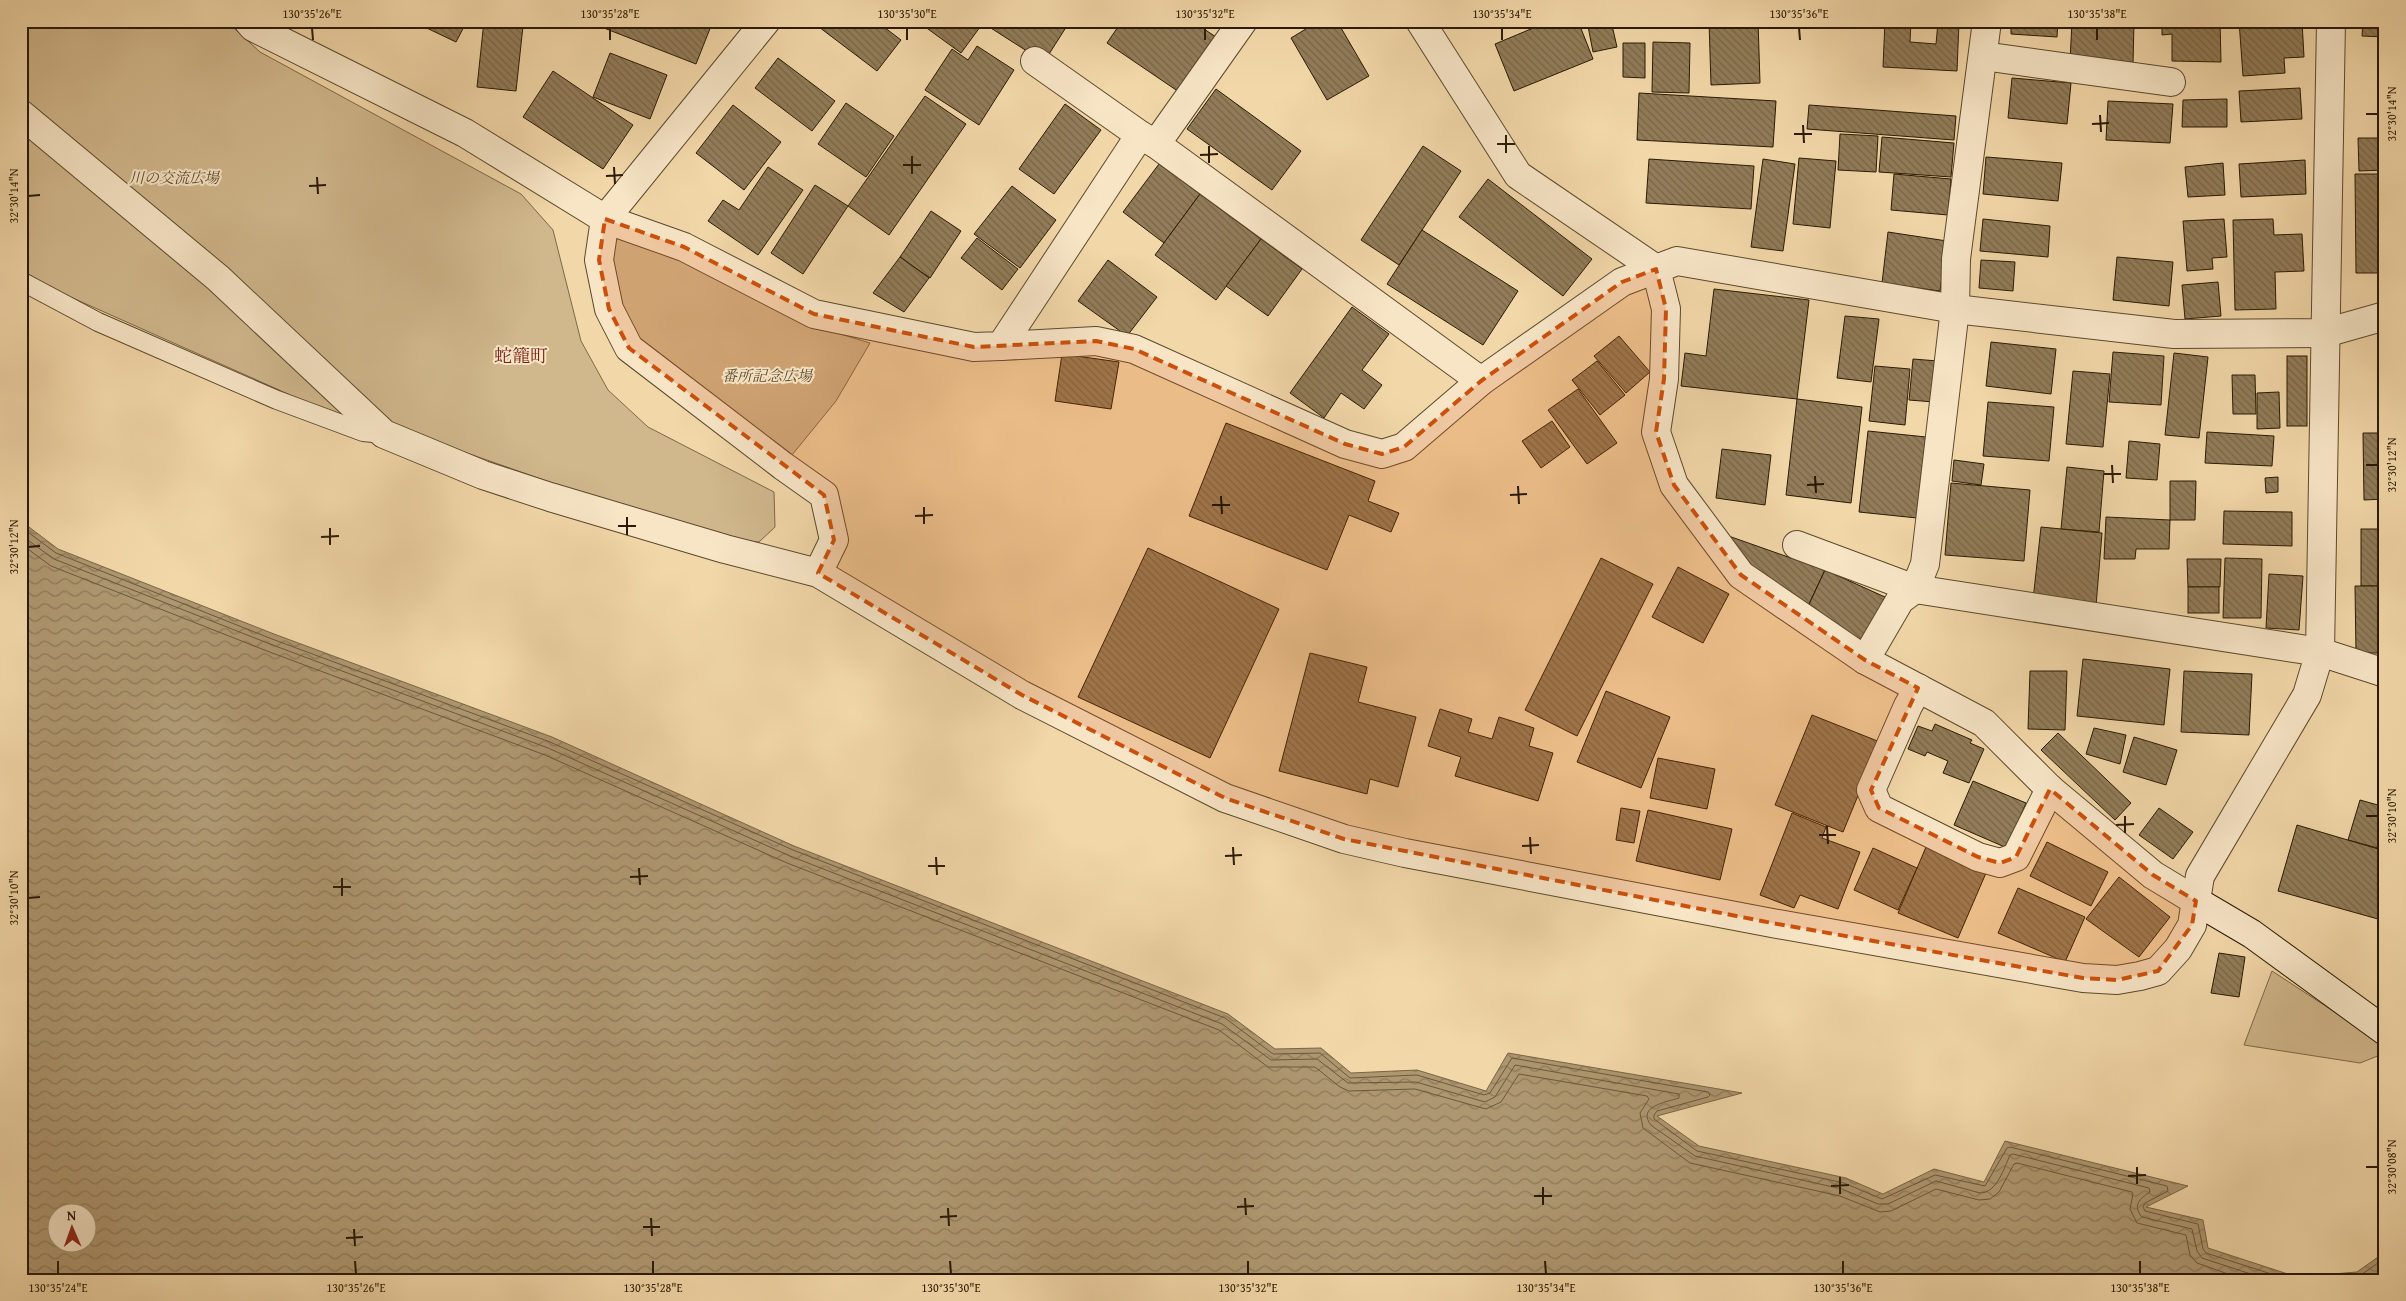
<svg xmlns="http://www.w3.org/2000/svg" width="2406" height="1301" viewBox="0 0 2406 1301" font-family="'Gentium Book Plus','Noto Serif JP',serif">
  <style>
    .park { fill: #d0b78c; stroke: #7d6848 }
    .water { fill: url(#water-waves); stroke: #796544; fill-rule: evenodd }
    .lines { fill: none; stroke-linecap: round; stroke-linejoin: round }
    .shore { stroke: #6c583a; stroke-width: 1 }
    .building { fill: url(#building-back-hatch); stroke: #2a1a03 }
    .lane-casing { stroke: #5c492c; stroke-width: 20 }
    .street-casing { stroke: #5c492c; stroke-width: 30 }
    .secondary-casing { stroke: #2a1a03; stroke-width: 30 }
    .lane { stroke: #f7e5c6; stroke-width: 18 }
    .street { stroke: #f7e5c6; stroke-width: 28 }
    .secondary { stroke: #f7e5c6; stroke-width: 28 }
    .marked { fill: #cc500b; fill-opacity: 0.2; stroke: #cc500b; stroke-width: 4; stroke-dasharray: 10 6; stroke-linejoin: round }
    .ticks { fill: none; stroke: #2a1a03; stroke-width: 2 }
    .labels { text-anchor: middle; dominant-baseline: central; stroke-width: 4; stroke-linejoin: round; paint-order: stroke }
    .park-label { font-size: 15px; font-style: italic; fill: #5c492c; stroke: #f7e5c6 }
    .quarter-label { font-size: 18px; fill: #7a1f14; stroke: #f7e5c6 }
    .neatline { fill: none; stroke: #2a1a03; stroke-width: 2 }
    .ticks-label { font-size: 12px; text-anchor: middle; fill: #2a1a03 }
  </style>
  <defs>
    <pattern id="water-waves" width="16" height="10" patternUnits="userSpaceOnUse" patternTransform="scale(1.25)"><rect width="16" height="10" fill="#ae9770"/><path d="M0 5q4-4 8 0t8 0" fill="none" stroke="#8e7a5a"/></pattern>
    <pattern id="building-back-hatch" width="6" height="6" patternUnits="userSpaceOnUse" patternTransform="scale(1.25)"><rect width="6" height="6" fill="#927c59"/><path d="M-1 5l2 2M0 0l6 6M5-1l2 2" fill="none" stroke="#776547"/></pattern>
  </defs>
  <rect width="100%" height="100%" fill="#f2d7a8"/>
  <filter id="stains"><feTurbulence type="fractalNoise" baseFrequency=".004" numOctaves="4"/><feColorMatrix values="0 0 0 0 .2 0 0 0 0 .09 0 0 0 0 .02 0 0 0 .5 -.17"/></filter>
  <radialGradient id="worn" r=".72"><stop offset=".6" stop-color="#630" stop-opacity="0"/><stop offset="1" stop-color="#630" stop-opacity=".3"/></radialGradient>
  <g class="park">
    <path d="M21 21H226L260 52 521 194 553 230 581 341 608 390 648 427 774 492 775 527 759 542 703 536 467 453 333 414 48 287 21 269Z"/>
    <path d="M605 219 804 323 870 343 836 401 783 466 651 369 599 260Z"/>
    <path d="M2272 971 2385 1045V1053L2360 1063 2244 1045Z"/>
  </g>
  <path class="water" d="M21 521 58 549 274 634 552 737 794 846 1228 1014 1275 1049 1321 1048 1351 1073 1417 1070 1486 1091 1508 1053 1742 1093 1657 1116 1699 1146 1846 1178 1883 1194 1934 1169 1984 1182 2005 1141 2188 1186 2146 1207 2203 1220 2208 1248 2297 1277 2357 1272 2385 1252V1280H21ZM58 1214H88V1244H58Z"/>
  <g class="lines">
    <g class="shore">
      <path d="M21 527 56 553 272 639 550 742 793 850 1225 1018 1273 1054 1320 1053 1350 1078 1417 1075 1484 1095 1490 1093 1512 1058 1708 1092 1710 1095 1708 1097 1657 1111 1654 1115V1119L1697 1151 1844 1183 1882 1199 1935 1175 1985 1186 2007 1148 2010 1147 2167 1186 2168 1191 2145 1203 2143 1207 2145 1211 2198 1224 2203 1249 2206 1253 2290 1280"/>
      <path d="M21 535 54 559 270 644 548 748 790 856 1222 1024 1271 1060 1317 1059 1348 1083 1416 1082 1485 1102 1495 1097 1515 1065 1679 1094V1098C1666 1102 1635 1107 1652 1126L1695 1156 1842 1189 1878 1204H1888L1936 1181 1980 1193C1997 1193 2004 1168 2010 1155L2013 1154 2149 1188 2150 1192C2140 1198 2132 1206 2142 1217L2192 1229 2197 1251 2202 1258 2269 1280"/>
      <path d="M21 544 51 566 267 651 545 755 787 863 1219 1030 1268 1067H1315L1340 1087 1349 1091 1415 1089 1486 1109 1501 1102 1519 1074 1647 1096 1649 1099 1640 1113 1643 1128 1690 1163 1840 1196 1880 1212 1891 1211 1936 1189 1979 1200 1990 1199 1999 1192 2014 1164 2017 1163 2132 1192 2133 1194 2130 1209 2137 1223 2186 1235 2190 1255 2197 1263 2245 1280"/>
      <path d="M2321 1280 2358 1277 2385 1258"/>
    </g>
  </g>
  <g class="building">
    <path d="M412 21H467L456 42Z"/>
    <path d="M484 21 523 26 516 91 477 87Z"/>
    <path d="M586 21H713L696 64Z"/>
    <path d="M811 21H876L901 40 877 71Z"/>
    <path d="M917 21H981L983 23 961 53Z"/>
    <path d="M984 21H1070L1044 62 983 23Z"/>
    <path d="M1122 21H1192L1219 39 1182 94 1107 43Z"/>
    <path d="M1319 21H1337L1369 76 1327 100 1291 38Z"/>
    <path d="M1550 21H1578L1593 59 1514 91 1495 44Z"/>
    <path d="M1587 21H1611L1617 47 1593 52Z"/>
    <path d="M1709 21H1758L1760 83 1711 85Z"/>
    <path d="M1885 21H1911L1910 42 1936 44 1938 22H1959L1957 71 1883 67Z"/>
    <path d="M2011 21H2058L2057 37 2011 34Z"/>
    <path d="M2072 21H2134L2133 64 2070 62Z"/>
    <path d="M2162 21H2220L2221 62 2172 61V34L2162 35Z"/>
    <path d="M2239 21H2302L2304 57 2284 58 2285 73 2243 76Z"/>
    <path d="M2363 21H2385V37L2362 36Z"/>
    <path d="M1653 42 1690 43 1689 93 1652 92Z"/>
    <path d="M1623 43H1645V78L1623 77Z"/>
    <path d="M977 46 1014 70 979 125 925 90 952 49 968 60Z"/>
    <path d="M610 53 667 75 650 119 593 97Z"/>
    <path d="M778 58 835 101 812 131 755 88Z"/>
    <path d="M553 71 633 125 603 169 523 117Z"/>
    <path d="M2012 78 2071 83 2067 124 2008 118Z"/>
    <path d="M2300 88 2302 119 2241 122 2239 91Z"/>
    <path d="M1216 89 1301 151 1272 190 1187 129Z"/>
    <path d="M1639 93 1776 101 1773 147 1637 140Z"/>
    <path d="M925 96 966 124 889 235 848 206Z"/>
    <path d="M2227 99V127H2182L2183 100Z"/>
    <path d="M2108 101 2173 104 2170 143 2106 140Z"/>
    <path d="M846 103 894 136 866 177 818 144Z"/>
    <path d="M1065 104 1101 130 1054 194 1019 169Z"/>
    <path d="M733 105 781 142 744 190 696 153Z"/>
    <path d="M1809 105 1956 116 1954 140 1807 129Z"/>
    <path d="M1840 134 1878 136 1876 172 1838 170Z"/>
    <path d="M1882 137 1954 143 1951 177 1879 172Z"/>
    <path d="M2358 138H2385V170L2359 171Z"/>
    <path d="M1423 146 1461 171 1399 265 1361 240Z"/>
    <path d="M1986 157 2062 163 2058 201 1983 194Z"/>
    <path d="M1799 158 1836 161 1830 228 1793 224Z"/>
    <path d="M1649 159 1754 166 1751 209 1646 203Z"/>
    <path d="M1763 159 1795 164 1783 251 1751 247Z"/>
    <path d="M2305 160 2306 194 2241 197 2239 164Z"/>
    <path d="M2223 163 2225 195 2188 197 2185 167Z"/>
    <path d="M1159 164 1200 194 1164 243 1123 212Z"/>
    <path d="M768 167 803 190 758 255 708 221 723 200 739 210Z"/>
    <path d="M1894 174 1951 179 1948 215 1891 210Z"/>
    <path d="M2355 174H2385V273H2356Z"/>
    <path d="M1488 179 1592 259 1563 296 1459 217Z"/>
    <path d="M815 185 848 206 803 274 771 253Z"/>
    <path d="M1012 186 1056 220 1020 268 974 234Z"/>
    <path d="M1200 194 1261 239 1216 300 1155 255Z"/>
    <path d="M931 211 961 231 930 278 900 257Z"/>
    <path d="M1983 219 2050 226 2048 257 1980 251Z"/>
    <path d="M2224 219 2227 257 2212 258 2213 269 2187 271 2183 221Z"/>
    <path d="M2273 219 2274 235 2302 234 2304 271 2275 272 2276 309 2235 310 2233 220Z"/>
    <path d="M1422 230 1518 291 1483 345 1387 284Z"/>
    <path d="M1888 232 1947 241 1940 291 1882 283Z"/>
    <path d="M977 238 1018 269 1002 290 961 258Z"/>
    <path d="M1261 239 1302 269 1268 316 1226 286Z"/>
    <path d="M900 257 929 278 904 312 873 293Z"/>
    <path d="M2117 257 2173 262 2169 306 2113 300Z"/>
    <path d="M1108 260 1157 297 1127 336 1078 301Z"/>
    <path d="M1981 260 2015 262 2013 291 1979 288Z"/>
    <path d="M2218 282 2221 316 2185 319 2182 285Z"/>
    <path d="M1714 289 1809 300 1797 399 1681 386 1685 353 1706 356Z"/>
    <path d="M1352 307 1389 334 1362 370 1382 385 1364 409 1341 393 1324 418 1290 393Z"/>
    <path d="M1845 316 1879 319 1871 382 1837 378Z"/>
    <path d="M1619 336 1650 372 1626 393 1594 356Z"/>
    <path d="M1991 342 2056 349 2051 394 1986 386Z"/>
    <path d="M2113 352 2164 356 2161 405 2109 402Z"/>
    <path d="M2174 353 2208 357 2199 438 2165 435Z"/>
    <path d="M1062 354 1119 362 1111 409 1055 401Z"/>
    <rect x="2287" y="356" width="20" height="70"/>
    <path d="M1913 359 1938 361 1934 402 1909 400Z"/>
    <path d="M1597 361 1625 395 1600 415 1572 380Z"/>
    <path d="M1875 366 1910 369 1905 425 1869 421Z"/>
    <path d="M2073 371 2110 374 2103 447 2066 444Z"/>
    <path d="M2232 375H2255L2256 414H2233Z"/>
    <path d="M1578 389 1617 443 1587 464 1548 410Z"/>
    <path d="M2279 392 2280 428 2257 429V393Z"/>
    <path d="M1797 399 1862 407 1851 503 1786 495Z"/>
    <path d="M1988 402 2054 407 2049 461 1983 456Z"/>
    <path d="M1552 421 1570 447 1541 468 1522 441Z"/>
    <path d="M1226 423 1375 481 1368 501 1399 513 1391 532 1349 515 1327 570 1189 516Z"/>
    <path d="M1868 431 1926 437 1917 518 1859 512Z"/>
    <path d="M2207 432 2274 436 2272 466 2205 463Z"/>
    <path d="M2363 433H2385V499L2364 500Z"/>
    <path d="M2129 441 2160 444 2157 480 2126 478Z"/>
    <path d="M1722 449 1771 455 1765 505 1716 498Z"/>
    <path d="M1954 460 1984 464 1981 485 1952 481Z"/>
    <path d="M2067 467 2104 471 2099 532 2061 529Z"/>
    <path d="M2278 477V492L2266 493 2265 478Z"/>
    <path d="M2170 481H2196L2195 520H2170Z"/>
    <path d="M1951 483 2030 490 2024 561 1945 555Z"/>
    <path d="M2224 511 2292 512V546L2223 544Z"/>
    <path d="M2106 517 2170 520 2169 549H2136L2135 559H2104Z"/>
    <path d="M2041 527 2102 533 2096 606 2033 600Z"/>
    <rect x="2361" y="529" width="24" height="57"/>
    <path d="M1720 533 1825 570 1804 615 1720 543Z"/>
    <path d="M1148 548 1279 609 1210 758 1078 697Z"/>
    <path d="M1601 558 1653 584 1577 736 1525 710Z"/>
    <path d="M2225 558 2262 559 2261 618H2223Z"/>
    <path d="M2187 559H2221L2220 587H2188Z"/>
    <path d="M1678 567 1729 594 1703 643 1652 617Z"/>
    <path d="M1825 570 1885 597 1865 642 1804 615Z"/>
    <path d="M2269 574 2303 576 2299 630 2266 628Z"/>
    <path d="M2355 586H2385V653H2356Z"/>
    <rect x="2188" y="587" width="31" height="26"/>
    <path d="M1310 653 1367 667 1358 702 1416 717 1398 787 1370 779 1367 794 1279 771Z"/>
    <path d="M2083 659 2170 669 2164 725 2077 716Z"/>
    <path d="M2030 671H2067L2065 730 2028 729Z"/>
    <path d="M2184 671 2252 674 2249 735 2181 732Z"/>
    <path d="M1606 691 1670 717 1641 788 1577 762Z"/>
    <path d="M1440 709 1472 719 1468 732 1492 739 1499 717 1534 728 1529 746 1553 753 1538 801 1455 776 1461 757 1428 746Z"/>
    <path d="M1812 715 1880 742 1843 832 1775 805Z"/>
    <path d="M1935 724 1972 740 1970 743 1984 749 1969 783 1943 773 1948 761 1927 752 1925 756 1908 749 1918 726 1932 731Z"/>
    <path d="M2094 728 2126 735 2120 764 2086 754Z"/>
    <path d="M2058 733 2131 803 2115 820 2041 750Z"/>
    <path d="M2134 737 2177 750 2166 785 2123 772Z"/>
    <path d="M1658 758 1715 769 1707 809 1650 798Z"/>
    <path d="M1973 781 2026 803 2007 848 1954 825Z"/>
    <path d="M2360 800 2385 807V850L2348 840Z"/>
    <path d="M1621 808 1640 811 1634 843 1616 840Z"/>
    <path d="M2159 808 2193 832 2173 859 2139 835Z"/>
    <path d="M1648 810 1732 829 1720 880 1636 861Z"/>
    <path d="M1792 813 1826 827 1822 838 1860 852 1838 909 1800 895 1794 908 1760 895Z"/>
    <path d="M2297 825 2385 851V921L2278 891Z"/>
    <path d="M2047 842 2108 872 2091 906 2030 876Z"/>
    <path d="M1926 847 1986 873 1958 938 1898 913Z"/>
    <path d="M1873 848 1917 868 1898 910 1854 890Z"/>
    <path d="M2119 877 2170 917 2139 957 2086 919Z"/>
    <path d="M2018 888 2085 917 2065 962 1998 933Z"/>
    <path d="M2219 953 2245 957 2239 997 2211 993Z"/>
  </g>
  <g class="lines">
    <defs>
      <path id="lane" d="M21 281 98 322 277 400 363 432 384 434"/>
      <g id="street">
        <path d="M248 21 253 27 465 133 605 219 684 247 814 314 974 347 1001 346 1140 135"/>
        <path d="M766 21 605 219 599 260 609 309 629 348 783 466 824 495 834 540 818 573"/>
        <path d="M1420 21 1518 175 1656 269 1666 309 1664 379 1656 432 1674 485 1741 575 1865 660 1984 723 2050 789 2153 875 2196 901"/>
        <path d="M1983 56 2171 82"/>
        <path d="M1035 61 1140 135 1156 144 1481 381"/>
        <path d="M21 114 218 278 384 434 483 475 550 497 725 549 818 573 1022 695 1225 798 1344 839 1405 853 1772 923 2083 978 2117 980 2140 976 2158 971 2178 949 2192 925 2200 876 2307 695 2320 652 2331 21"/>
        <path d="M1156 144 1243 21"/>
        <path d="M1001 346 1096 341 1134 349 1345 444 1382 454 1404 447 1481 381 1622 282 1677 261 1955 309 2174 334 2325 333 2385 316"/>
        <path d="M1797 545 1915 589 2320 652 2385 673"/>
        <path d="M1865 660 1900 600 1915 589 1925 564 1955 309 1956 259 1987 21"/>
        <path d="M1918 688 1908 706 1871 790 1879 808 1978 857 2000 863 2016 857 2050 789"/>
      </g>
      <path id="secondary" d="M2196 901 2252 934 2385 1031"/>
    </defs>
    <use href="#lane" class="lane-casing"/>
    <use href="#street" class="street-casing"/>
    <use href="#secondary" class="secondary-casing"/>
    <use href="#lane" class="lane"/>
    <use href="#street" class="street"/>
    <use href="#secondary" class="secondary"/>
  </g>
  <path class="marked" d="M605 219 684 247 814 314 974 347 1096 341 1134 349 1345 444 1382 454 1404 447 1481 381 1622 282 1656 269 1666 309 1664 379 1656 432 1674 485 1741 575 1865 660 1918 688 1871 790 1879 808 1978 857 2000 863 2016 857 2050 789 2153 875 2196 901 2192 925 2158 971 2117 980 2083 978 1772 923 1344 839 1225 798 1022 695 818 573 834 540 824 495 629 348 609 309 599 260Z"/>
  <path class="ticks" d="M312 28 313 40M610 28V40M907 28V40M1205 28V40M1502 28V40M1799 28 1800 40M2097 28V40M2366 114H2378M2100 115 2101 132M2092 124 2109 123M1803 125 1804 143M1794 134H1812M1506 135V153M1497 144H1515M1209 146V163M1200 155 1218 154M912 156V174M903 165H921M614 167 615 184M606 176 623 175M317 177 318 194M309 186 326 185M28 196 40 195M2112 465 2113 483M2366 465H2378M2104 474H2121M1815 476 1816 493M1807 485 1824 484M1518 486 1519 504M1510 495 1527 494M1221 496 1222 514M1212 505H1230M924 507V524M915 516 933 515M627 517V535M618 526H636M330 528V545M321 537 339 536M28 547 40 546M2125 816V833M2366 816H2378M2116 825 2134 824M1827 826 1828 844M1819 835H1836M1530 837 1531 854M1522 846 1539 845M1233 847 1234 865M1225 856 1242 855M936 857 937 875M928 866H945M639 868 640 885M630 877 648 876M342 878V896M333 887H351M28 898 40 897M2137 1167V1184M2366 1167H2378M2128 1176 2146 1175M1840 1177V1194M1831 1186 1849 1185M1543 1187V1205M1534 1196H1552M1245 1198 1246 1215M1237 1207 1254 1206M948 1208 949 1226M940 1217 957 1216M651 1218 652 1236M643 1227H660M354 1229 355 1246M346 1238 363 1237M58 1261V1274M355 1261 356 1274M653 1261V1274M950 1261 951 1274M1248 1261V1274M1545 1261 1546 1274M1843 1261V1274M2140 1261V1274"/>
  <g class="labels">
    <g class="park-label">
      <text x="174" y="177">川の交流広場</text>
      <text x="767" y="375">番所記念広場</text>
    </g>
    <g class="quarter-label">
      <text x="521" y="355">蛇籠町</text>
    </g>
  </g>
  <rect width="2406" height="1301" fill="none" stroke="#f2d7a8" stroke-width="55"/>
  <g transform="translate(72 1228) rotate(358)"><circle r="24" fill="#f7e5c6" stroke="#a59478"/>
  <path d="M0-4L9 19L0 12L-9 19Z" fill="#8f2418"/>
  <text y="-8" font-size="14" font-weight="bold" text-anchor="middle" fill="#2a1a03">N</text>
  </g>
  <rect x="28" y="28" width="2350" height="1246" class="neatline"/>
  <g class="ticks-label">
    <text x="312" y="18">130°35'26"E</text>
    <text x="610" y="18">130°35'28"E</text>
    <text x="907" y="18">130°35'30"E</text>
    <text x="1205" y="18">130°35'32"E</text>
    <text x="1502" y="18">130°35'34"E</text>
    <text x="1799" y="18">130°35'36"E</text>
    <text x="2097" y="18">130°35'38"E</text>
    <text transform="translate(2392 114) rotate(-90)" y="4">32°30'14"N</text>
    <text transform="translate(14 196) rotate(-90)" y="4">32°30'14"N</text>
    <text transform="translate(2392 465) rotate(-90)" y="4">32°30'12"N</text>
    <text transform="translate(14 547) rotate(-90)" y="4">32°30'12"N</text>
    <text transform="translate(2392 816) rotate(-90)" y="4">32°30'10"N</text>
    <text transform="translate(14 898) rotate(-90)" y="4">32°30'10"N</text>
    <text transform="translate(2392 1167) rotate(-90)" y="4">32°30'08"N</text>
    <text x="58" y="1292">130°35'24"E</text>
    <text x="356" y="1292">130°35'26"E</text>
    <text x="653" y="1292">130°35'28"E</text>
    <text x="951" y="1292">130°35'30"E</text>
    <text x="1248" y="1292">130°35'32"E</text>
    <text x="1546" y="1292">130°35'34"E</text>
    <text x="1843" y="1292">130°35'36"E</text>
    <text x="2140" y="1292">130°35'38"E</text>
  </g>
  <rect width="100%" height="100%" filter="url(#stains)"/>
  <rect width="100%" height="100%" fill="url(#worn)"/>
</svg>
